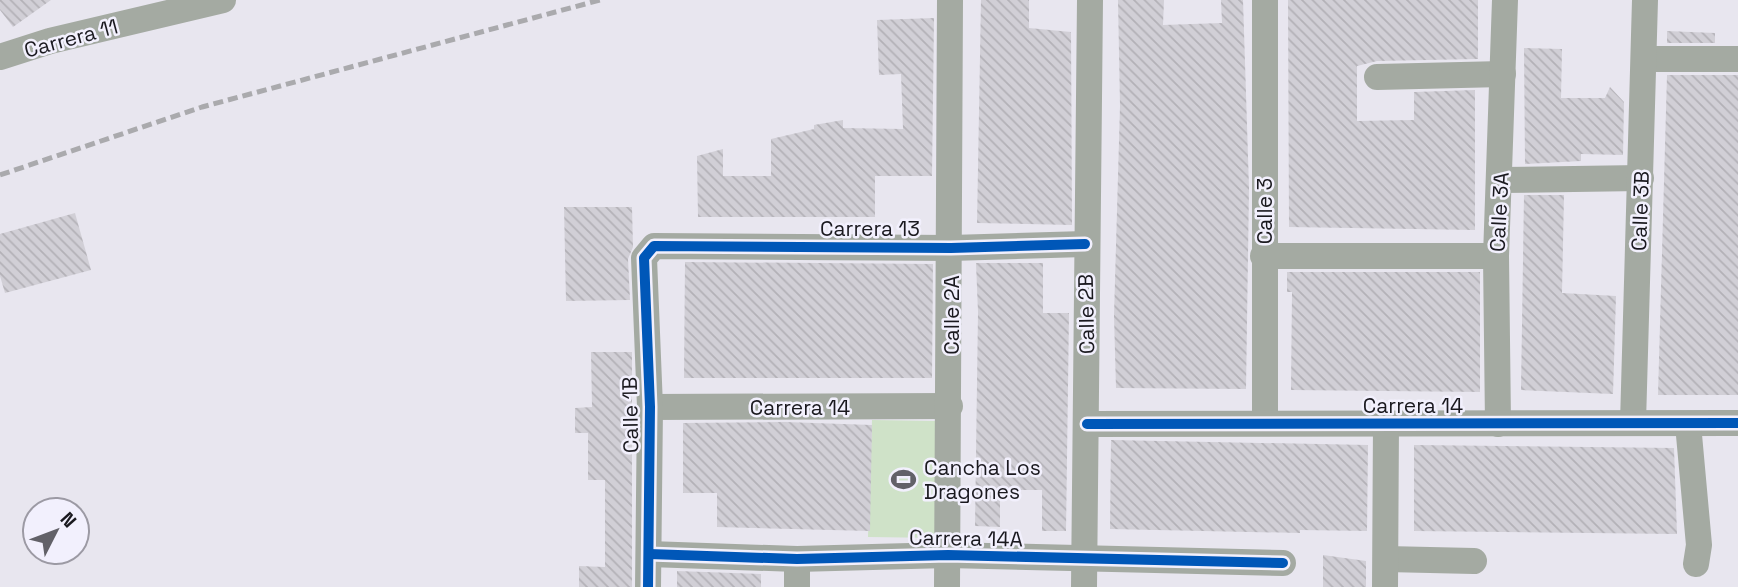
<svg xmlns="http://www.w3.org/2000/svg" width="1738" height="587" viewBox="0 0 1738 587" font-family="'Space Grotesk',sans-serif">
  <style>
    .pitch { fill: #cfe2c8 }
    .building { fill: url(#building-back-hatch) }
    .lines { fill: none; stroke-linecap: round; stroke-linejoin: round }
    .minor { stroke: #a4aaa2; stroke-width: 26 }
    .rail { stroke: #aaaaad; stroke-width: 5; stroke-dasharray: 10 5; stroke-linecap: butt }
    .cycleway-casing { stroke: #f2f0fd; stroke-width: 15 }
    .cycleway { stroke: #0057b8; stroke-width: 10 }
    .labels { text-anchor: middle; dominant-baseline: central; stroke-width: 5; stroke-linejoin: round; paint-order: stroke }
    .street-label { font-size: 21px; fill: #1a191f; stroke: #f2f0fd }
    .poi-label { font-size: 21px; fill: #1a191f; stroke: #f2f0fd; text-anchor: start }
  </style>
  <defs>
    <pattern id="building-back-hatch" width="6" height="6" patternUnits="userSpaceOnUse" patternTransform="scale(1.75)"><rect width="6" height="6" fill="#d1cfd6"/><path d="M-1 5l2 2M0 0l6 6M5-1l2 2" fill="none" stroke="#b3b1b7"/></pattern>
  </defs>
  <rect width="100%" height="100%" fill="#e8e6ef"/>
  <path class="pitch" d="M872 420 936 421 940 538 868 537Z"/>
  <g class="building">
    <path d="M0 0H51L13 27 0 10Z"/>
    <path d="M981 0H1029V28L1071 32 1072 225 977 223Z"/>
    <path d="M1118 0H1164L1163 25 1222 23 1221 0H1243L1249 188 1246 389 1116 388 1114 316 1120 106Z"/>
    <path d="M1288 0H1478V59L1377 61 1357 66V121L1414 120V92L1475 90V230L1289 227Z"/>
    <path d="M934 18 932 176H875V217H698L697 156 723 149V176H771V139L814 129V125L843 120V128L903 129 901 74 879 75 877 20Z"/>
    <path d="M1667 31 1715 33V43H1667Z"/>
    <path d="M1524 48 1562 49 1561 98H1605L1610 87 1624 102 1623 155 1581 154V161L1525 164Z"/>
    <path d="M1667 75H1738V395H1658Z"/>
    <path d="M1524 195H1564L1562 293 1616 296 1613 394 1521 390Z"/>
    <path d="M564 207H632L633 247 628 259 630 300 566 301Z"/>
    <path d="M75 213 91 270 5 293 0 276V234Z"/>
    <path d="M685 262 933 264 932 378H684Z"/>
    <path d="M976 263H1043V313H1069L1066 531H1042V490H1000V527L975 526 978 312Z"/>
    <path d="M1287 272H1480V392L1291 390 1292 292H1287Z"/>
    <path d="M591 352H632V587H579V566L605 567V480H588V433H575V408L592 407Z"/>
    <path d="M785 422 872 425 870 531 717 527V493H683V423Z"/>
    <path d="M1111 440 1368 445 1367 531 1300 530V533L1110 529Z"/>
    <path d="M1414 445 1674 448 1677 534 1414 531Z"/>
    <path d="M1323 555 1366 561V587H1323Z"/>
    <path d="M677 571 761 574V587H677Z"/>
  </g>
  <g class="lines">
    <g class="minor">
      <path d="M0 57 50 41 223 0"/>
      <path d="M1644 59H1738"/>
      <path d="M1377 77 1503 74"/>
      <path d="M1501 180 1641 178"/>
      <path d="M1263 256H1496"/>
      <path d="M650 407 950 406"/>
      <path d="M1265 422V0"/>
      <path d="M1633 423 1645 0"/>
      <path d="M1087 424 1738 423"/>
      <path d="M1498 424 1496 256 1505 0"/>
      <path d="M1688 424 1699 545 1696 564"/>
      <path d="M649 554 797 559 948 555 1283 563"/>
      <path d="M1386 559 1474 561"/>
      <path d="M648 587 650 407 644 258 654 246 951 248 1085 244"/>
      <path d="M797 587V559"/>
      <path d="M947 587 950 0"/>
      <path d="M1084 587 1090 0"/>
      <path d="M1385 587 1386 424"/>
    </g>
    <path class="rail" d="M0 175 202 107 600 0"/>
    <defs>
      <g id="cycleway">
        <path d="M1087 424 1738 423"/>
        <path d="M649 554 797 559 948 555 1283 563"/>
        <path d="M648 587 650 407 644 258 654 246 951 248 1085 244"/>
      </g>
    </defs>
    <use href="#cycleway" class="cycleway-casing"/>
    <use href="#cycleway" class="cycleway"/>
  </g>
  <defs>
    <symbol id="stadium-bare" viewBox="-9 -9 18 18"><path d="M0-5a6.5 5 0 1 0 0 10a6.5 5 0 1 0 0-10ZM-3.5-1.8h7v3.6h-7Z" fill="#626168" stroke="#f2f0fd" stroke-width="2.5" paint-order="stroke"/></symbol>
  </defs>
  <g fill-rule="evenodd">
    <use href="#stadium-bare" x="886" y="462" width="35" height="35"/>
  </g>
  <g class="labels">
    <g class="street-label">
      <text transform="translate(71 38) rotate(-15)">Carrera 11</text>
      <text transform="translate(1264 211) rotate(-90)">Calle 3</text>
      <text transform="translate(1640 211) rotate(-88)">Calle 3B</text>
      <text transform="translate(1499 212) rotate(-87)">Calle 3A</text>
      <text x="870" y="228">Carrera 13</text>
      <text transform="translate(1086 314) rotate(-91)">Calle 2B</text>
      <text transform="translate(951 315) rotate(-90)">Calle 2A</text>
      <text x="1413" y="405">Carrera 14</text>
      <text x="800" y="407">Carrera 14</text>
      <text transform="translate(630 415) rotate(-91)">Calle 1B</text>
      <text transform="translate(966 538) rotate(1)">Carrera 14A</text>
    </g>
    <g class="poi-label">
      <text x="924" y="467">Cancha Los<tspan x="924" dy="24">Dragones</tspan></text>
    </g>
  </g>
  <g transform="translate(56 531) rotate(48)"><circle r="33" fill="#f2f0fd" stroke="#9c9aa4" stroke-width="2"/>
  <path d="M0-5L12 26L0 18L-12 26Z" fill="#626168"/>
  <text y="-10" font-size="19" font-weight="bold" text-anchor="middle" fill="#1a191f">N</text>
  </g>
</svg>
